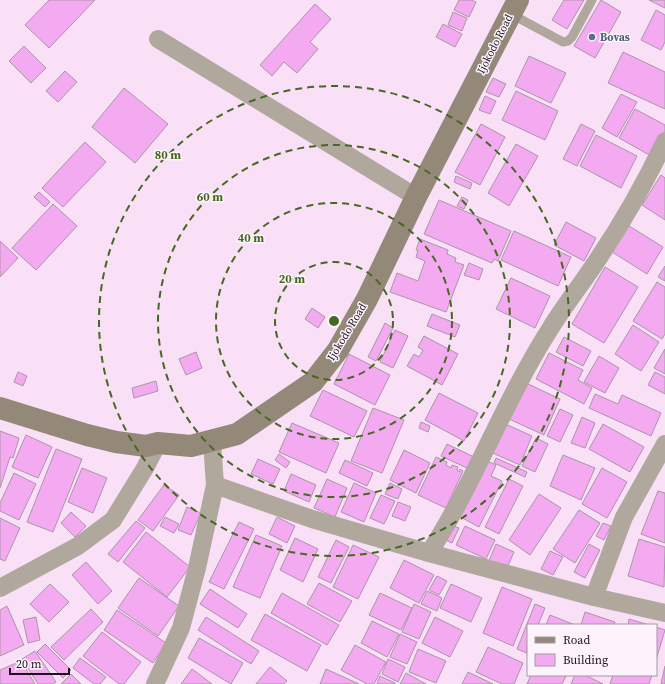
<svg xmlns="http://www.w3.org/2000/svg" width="665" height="684" viewBox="0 0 665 684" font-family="'Source Serif 4',serif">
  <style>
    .building { fill: #f4aaf1; stroke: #ab94a9 }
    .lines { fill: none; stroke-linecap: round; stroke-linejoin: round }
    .lane { stroke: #b0a89d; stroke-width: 9 }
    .street { stroke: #b0a89d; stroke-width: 18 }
    .secondary { stroke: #948878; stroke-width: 22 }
    .ring { fill: none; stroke: #466921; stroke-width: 2; stroke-dasharray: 7 5 }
    .service-dot { fill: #5c6f8a; stroke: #fdf3fc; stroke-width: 1.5 }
    .labels { text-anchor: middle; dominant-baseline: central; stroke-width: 3; stroke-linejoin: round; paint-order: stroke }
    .service-label { font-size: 11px; font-weight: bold; fill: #4e5e75; stroke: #fdf3fc; text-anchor: start }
    .street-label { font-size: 11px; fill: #1c131b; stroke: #fdf3fc }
    .centre { fill: #466921; stroke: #fdf3fc; stroke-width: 2 }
    .ring-label { font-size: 12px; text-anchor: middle; font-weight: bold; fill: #466921; stroke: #fdf3fc; stroke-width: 3; stroke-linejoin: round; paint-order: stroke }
  </style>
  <rect width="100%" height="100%" fill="#f9e0f7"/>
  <g class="building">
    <path d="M49 0H95L49 48 25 25Z"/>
    <path d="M459 0H471L476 2 469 17 454 10Z"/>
    <path d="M564 0H584L567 29 552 20Z"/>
    <path d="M601 0 621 12 595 58 574 46Z"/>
    <path d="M649 0H665V8Z"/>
    <path d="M315 4 331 19 310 42 318 49 297 73 284 62 272 76 260 65Z"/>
    <path d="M656 10 665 15V42L661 50 641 40Z"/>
    <path d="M453 12 467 18 462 31 448 25Z"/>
    <path d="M443 24 462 34 455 47 436 37Z"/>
    <path d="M24 46 46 68 31 83 9 61Z"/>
    <path d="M623 52 665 72V109L608 83Z"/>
    <path d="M529 56 566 73 551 103 515 86Z"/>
    <path d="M65 71 77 82 58 102 46 91Z"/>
    <path d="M493 78 506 84 499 97 486 92Z"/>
    <path d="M124 88 168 124 135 163 92 127Z"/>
    <path d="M516 91 558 111 545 140 502 120Z"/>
    <path d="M621 94 637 102 617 137 602 128Z"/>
    <path d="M485 96 496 101 490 114 479 110Z"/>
    <path d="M635 109 665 125V132L651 156 619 138Z"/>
    <path d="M481 124 505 137 480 185 455 172Z"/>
    <path d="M581 124 595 131 577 166 563 159Z"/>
    <path d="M596 135 637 156 621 188 580 166Z"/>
    <path d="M85 142 106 162 63 207 42 188Z"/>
    <path d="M516 144 538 156 509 206 488 193Z"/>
    <path d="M661 175 665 178V220L642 205Z"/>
    <path d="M456 176 472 183 470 189 454 182Z"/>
    <path d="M39 192 50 202 45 207 34 197Z"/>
    <path d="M462 197 468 200 464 209 457 206Z"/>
    <path d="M439 200 511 231 498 261 494 259 492 263 424 234Z"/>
    <path d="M53 204 77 226 36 270 12 248Z"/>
    <path d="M566 222 596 238 584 261 554 245Z"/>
    <path d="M626 224 663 247 647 274 609 250Z"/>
    <path d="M514 231 571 257 558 286 501 260Z"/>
    <path d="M420 239 448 250 447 254 456 258 455 262 464 265 446 312 390 292 397 273 418 281 425 261 416 257 418 251 416 250Z"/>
    <path d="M0 241 18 258 0 277Z"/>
    <path d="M469 263 483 269 479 280 464 275Z"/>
    <path d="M665 266V281L658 277Z"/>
    <path d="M605 267 638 287 604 343 572 324Z"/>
    <path d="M511 278 550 296 535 328 496 309Z"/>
    <path d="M657 282 665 287V334L662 339 633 321Z"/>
    <path d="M312 308 325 317 318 328 305 319Z"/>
    <path d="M432 314 460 325 455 337 427 326Z"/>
    <path d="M385 323 393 328 376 361 368 357Z"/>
    <path d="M633 325 659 342 641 371 615 354Z"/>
    <path d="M395 330 408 336 393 368 380 362Z"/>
    <path d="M424 336 458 354 442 385 407 366 414 354 419 357 423 350 418 347Z"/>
    <path d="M564 337 591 351 583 366 556 352Z"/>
    <path d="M665 349V374L654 368Z"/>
    <path d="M196 352 202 368 186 375 179 359Z"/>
    <path d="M549 353 583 370 578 380 592 388 584 404 536 379Z"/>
    <path d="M349 354 390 375 375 405 334 384Z"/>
    <path d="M599 356 619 368 605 393 584 382Z"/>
    <path d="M18 372 27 376 23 386 14 382Z"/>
    <path d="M655 372 665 377V394L648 385Z"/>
    <path d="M156 381 158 391 134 398 132 388Z"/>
    <path d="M526 383 560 399 544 435 509 419Z"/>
    <path d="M323 390 367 411 354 437 310 416Z"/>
    <path d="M439 393 478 413 464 441 425 420Z"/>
    <path d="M595 394 618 404 622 395 661 413 651 436 589 408Z"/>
    <path d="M373 408 404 420 382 473 351 461Z"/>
    <path d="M560 409 573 415 560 442 547 436Z"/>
    <path d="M582 417 595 423 585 448 571 443Z"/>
    <path d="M421 422 430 426 428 432 419 428Z"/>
    <path d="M501 422 532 436 520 465 488 451Z"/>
    <path d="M292 423 339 443 326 473 279 452Z"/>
    <path d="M603 424 644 447 630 472 589 449Z"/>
    <path d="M0 431 19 438 13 458 10 457 0 488Z"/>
    <path d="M26 435 52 447 38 478 12 467Z"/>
    <path d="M536 438 548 444 535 472 522 466Z"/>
    <path d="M447 444 474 457 469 469 441 456Z"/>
    <path d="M56 449 82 459 53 532 27 522Z"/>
    <path d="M404 450 430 463 416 493 390 480Z"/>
    <path d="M279 454 290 462 286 468 275 460Z"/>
    <path d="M563 455 595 468 581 500 550 486Z"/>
    <path d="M436 457 447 462 446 465 451 468 452 465 458 467 457 470 459 472 460 469 463 471 446 508 418 495Z"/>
    <path d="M496 458 527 472 525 477 494 463Z"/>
    <path d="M258 459 280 469 273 484 251 474Z"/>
    <path d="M483 459 496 465 491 476 502 481 479 527 455 514Z"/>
    <path d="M345 460 373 473 367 486 339 473Z"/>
    <path d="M82 468 107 478 93 513 68 502Z"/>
    <path d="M602 468 627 482 607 518 582 504Z"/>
    <path d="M14 473 36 484 19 520 0 511V503Z"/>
    <path d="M291 474 316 485 309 502 284 491Z"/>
    <path d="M327 479 347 488 335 517 314 508Z"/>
    <path d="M509 479 523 486 499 534 485 527Z"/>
    <path d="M354 483 376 493 364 522 341 512Z"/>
    <path d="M390 483 402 489 398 499 385 494Z"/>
    <path d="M164 485 179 495 153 531 138 520Z"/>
    <path d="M658 491 665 493V543L641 534Z"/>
    <path d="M539 494 561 508 530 555 509 540Z"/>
    <path d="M381 495 395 501 384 524 370 518Z"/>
    <path d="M398 502 411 507 405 521 392 516Z"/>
    <path d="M187 507 201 513 191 535 178 530Z"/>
    <path d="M579 510 600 523 575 563 553 549Z"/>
    <path d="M71 512 86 526 75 537 61 523Z"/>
    <path d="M165 517 179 524 174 533 160 526Z"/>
    <path d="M277 517 295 526 287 543 269 534Z"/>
    <path d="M0 518 20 528 5 561 0 559Z"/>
    <path d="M136 521 145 528 118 562 108 554Z"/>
    <path d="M239 522 254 529 224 589 209 582Z"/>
    <path d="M603 523 611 526 604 540 596 536Z"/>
    <path d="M451 525 459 528 452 543 444 539Z"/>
    <path d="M465 526 495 540 486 559 456 545Z"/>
    <path d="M146 532 190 567 167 597 123 562Z"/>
    <path d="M256 535 282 546 260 598 233 587Z"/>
    <path d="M295 538 318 549 303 582 280 570Z"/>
    <path d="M639 539 665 547 664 587 628 576Z"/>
    <path d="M336 540 349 547 331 583 318 577Z"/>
    <path d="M496 544 514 552 507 568 489 561Z"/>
    <path d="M589 544 600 550 585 578 574 572Z"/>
    <path d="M353 545 379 557 358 599 333 587Z"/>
    <path d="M550 551 563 557 553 575 541 569Z"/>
    <path d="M404 560 434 575 419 603 390 588Z"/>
    <path d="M86 562 112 591 98 604 72 575Z"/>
    <path d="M437 576 447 581 439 595 429 590Z"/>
    <path d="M139 578 179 606 158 636 118 608Z"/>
    <path d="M319 583 352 601 340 622 307 604Z"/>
    <path d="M50 584 69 602 49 622 30 604Z"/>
    <path d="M451 584 482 598 471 622 440 608Z"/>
    <path d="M502 587 532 599 513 646 483 633Z"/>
    <path d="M210 589 247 614 238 628 200 604Z"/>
    <path d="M427 591 442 598 437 611 421 604Z"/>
    <path d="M282 593 339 625 327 645 271 613Z"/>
    <path d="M380 593 412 608 401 630 369 615Z"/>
    <path d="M414 604 431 612 419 639 402 632Z"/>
    <path d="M535 604 545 608 538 625H528L527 653 517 649Z"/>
    <path d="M7 606 24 645 0 656V610Z"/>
    <path d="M91 609 103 622 64 660 51 647Z"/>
    <path d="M117 610 166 643 153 663 104 630Z"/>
    <path d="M585 612 615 622 614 625H581Z"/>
    <path d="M265 614 321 645 307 671 251 640Z"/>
    <path d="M550 615 575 625H546Z"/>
    <path d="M36 617 40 640 28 643 23 620Z"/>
    <path d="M206 617 259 651 251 664 198 630Z"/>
    <path d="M435 617 463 631 450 657 422 643Z"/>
    <path d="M629 619 649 625H628Z"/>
    <path d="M372 621 399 634 387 657 361 643Z"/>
    <path d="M656 627 665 630 656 660Z"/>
    <path d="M102 632 141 662 124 684H119L83 656Z"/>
    <path d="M400 634 417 642 407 664 390 657Z"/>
    <path d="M199 638 243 663 231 684 188 658Z"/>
    <path d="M45 644 71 670 63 678 37 652Z"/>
    <path d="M355 645 386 662 374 684H367L341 670Z"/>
    <path d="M488 647 523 663 514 684H502L476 672Z"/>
    <path d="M418 649 446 661 436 683 409 672Z"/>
    <path d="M35 651 56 682 53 684H38L22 659Z"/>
    <path d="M80 658 106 677 100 684H94L73 668Z"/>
    <path d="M388 659 405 667 398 682 382 674Z"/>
    <path d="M21 661 35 684H0V670Z"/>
    <path d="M665 666V684H661Z"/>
    <path d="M270 667 287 681 284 684H256Z"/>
    <path d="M192 669 212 684H181Z"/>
    <path d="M326 669 359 684H320Z"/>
    <path d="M468 672 493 684H462Z"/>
    <path d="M406 673 426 684H400Z"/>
    <path d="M71 674 81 684H61Z"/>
    <path d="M531 675H564L566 676 562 684H527Z"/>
    <path d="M575 675H585L603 684H571Z"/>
    <path d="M613 675H652L649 684H610Z"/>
    <path d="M380 676 395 683V684H377Z"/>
  </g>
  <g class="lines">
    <path class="lane" d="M511 14 563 42 568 41 572 37 592 0"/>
    <g class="street">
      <path d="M158 39 416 197"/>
      <path d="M215 485 312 519 429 553 594 597 665 613"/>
      <path d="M429 553C475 482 504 401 550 329 564 306 581 285 596 262 621 225 646 181 665 141"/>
      <path d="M0 588 78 546 113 520 145 468 158 443"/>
      <path d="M594 597 624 517 665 444"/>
      <path d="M155 684 181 628 197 568 215 485 212 442"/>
    </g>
    <path class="secondary" d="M0 408 87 435 116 442 146 446 158 443 191 446 237 434 313 382 338 350 367 299 416 197 518 0"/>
  </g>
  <g class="ring">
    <circle cx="334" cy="321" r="59"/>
    <circle cx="334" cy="321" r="118"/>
    <circle cx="334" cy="321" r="176"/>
    <circle cx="334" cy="321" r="235"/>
  </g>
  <circle class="service-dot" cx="592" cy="37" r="4"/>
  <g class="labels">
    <g class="service-label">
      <text x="600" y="37">Bovas</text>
    </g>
    <g class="street-label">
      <text transform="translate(495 44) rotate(-63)">Ijokodo Road</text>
      <text transform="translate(347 332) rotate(-59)">Ijokodo Road</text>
    </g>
  </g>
  <circle cx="334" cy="321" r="6" class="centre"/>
  <g class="ring-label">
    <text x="168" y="159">80 m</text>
    <text x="210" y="201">60 m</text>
    <text x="251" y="242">40 m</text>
    <text x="292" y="283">20 m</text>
  </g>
  <rect x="527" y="624" width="130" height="52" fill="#fdf3fc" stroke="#a399a2"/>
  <rect x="535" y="637" width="20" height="6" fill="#948878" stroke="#a399a2"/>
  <text x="563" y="644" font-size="12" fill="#1c131b">Road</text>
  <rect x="535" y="654" width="20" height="12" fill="#f4aaf1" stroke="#a399a2"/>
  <text x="563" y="664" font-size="12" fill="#1c131b">Building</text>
  <path d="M10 668v6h59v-6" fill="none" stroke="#1c131b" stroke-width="2"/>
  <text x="16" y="668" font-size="12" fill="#1c131b" stroke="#fdf3fc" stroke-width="3" paint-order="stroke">20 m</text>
</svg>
